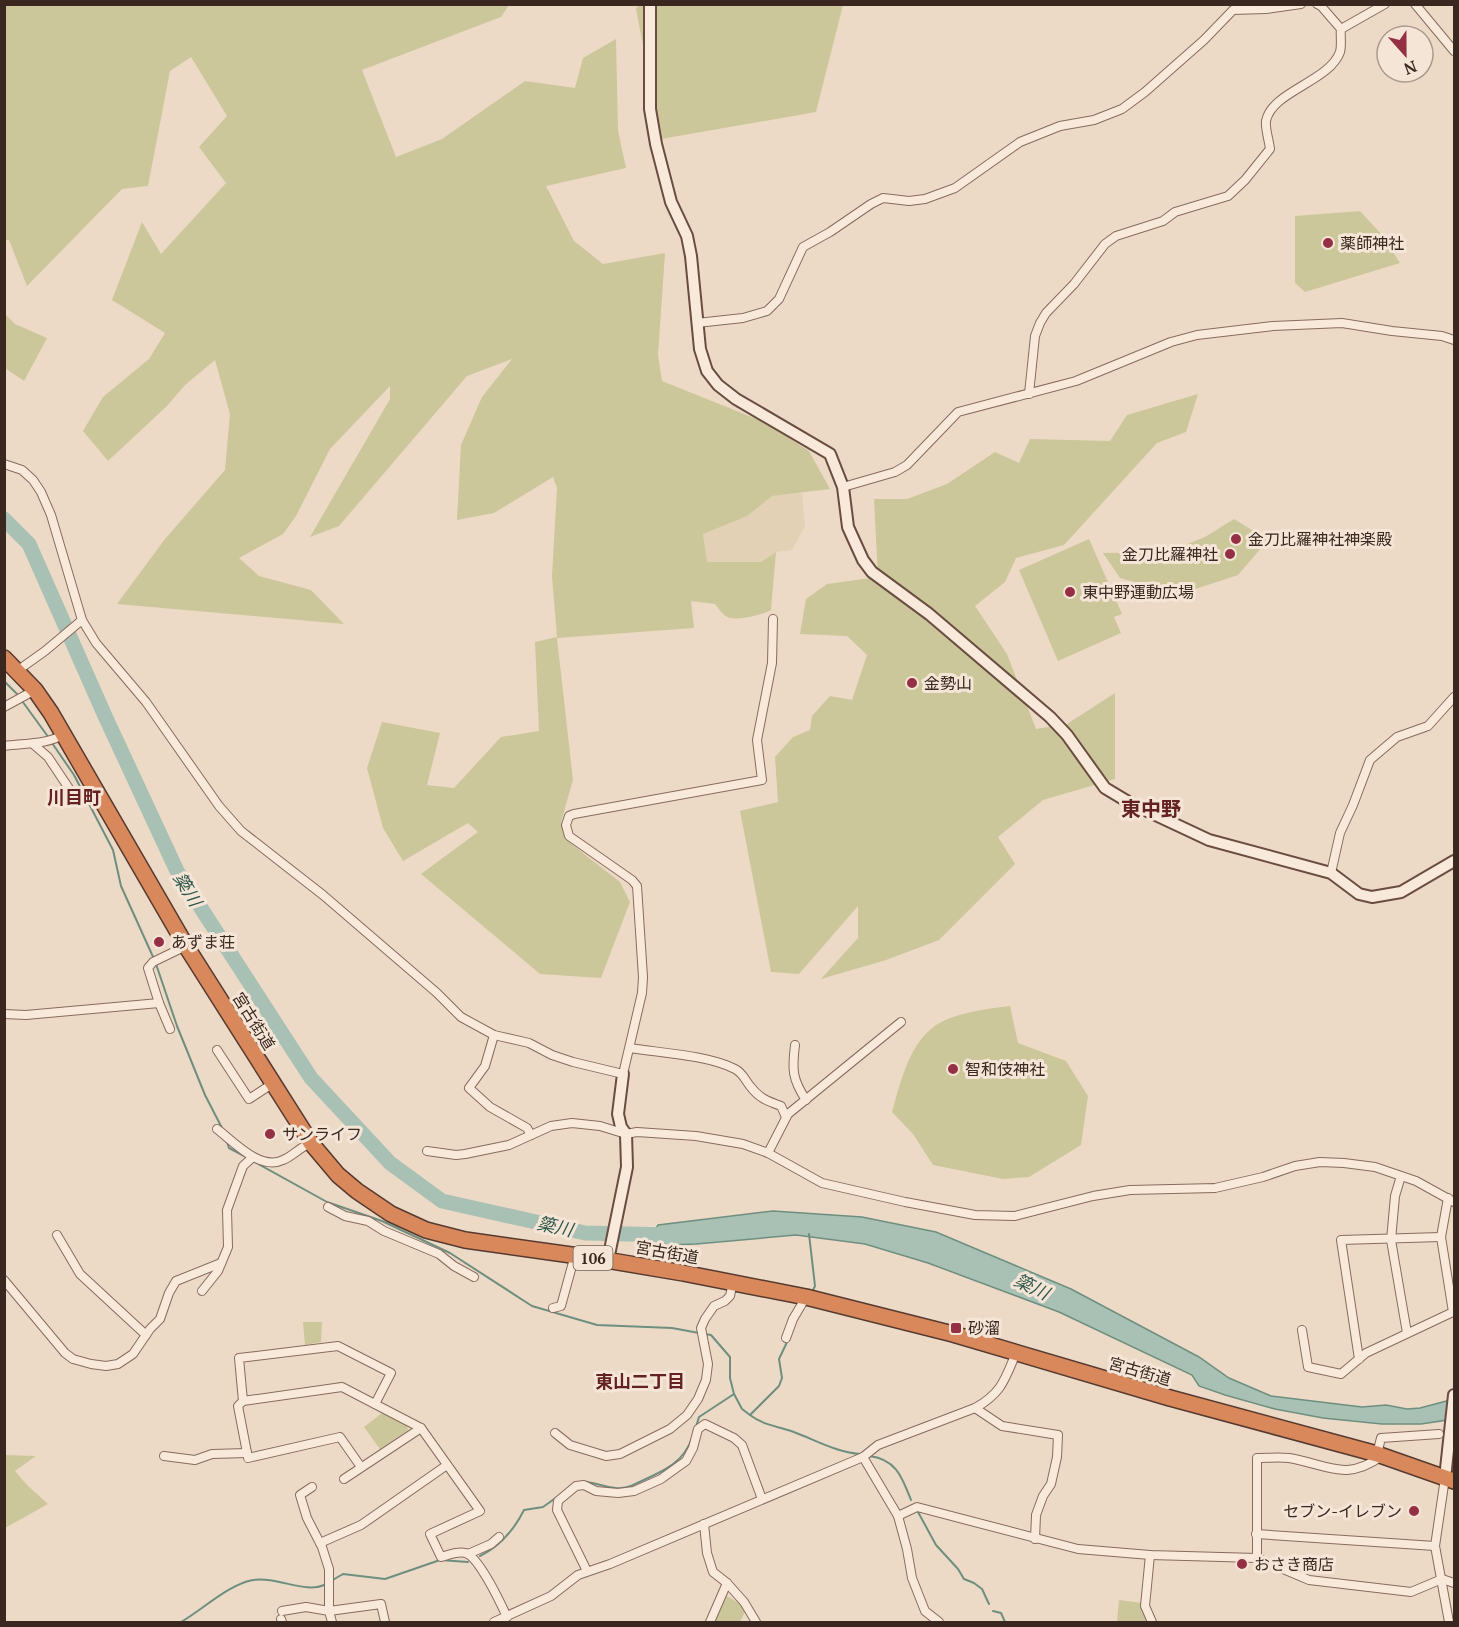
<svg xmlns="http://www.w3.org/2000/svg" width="1459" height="1627" viewBox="0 0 1459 1627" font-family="'PT Serif','Noto Sans JP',serif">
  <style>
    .farmland { fill: #e2d1b4 }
    .green { fill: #cbc79a }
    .water { fill: #a8c1b4; stroke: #6e8f80; stroke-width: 1.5 }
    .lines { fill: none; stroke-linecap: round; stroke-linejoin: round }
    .stream { stroke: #6e8f80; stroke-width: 2 }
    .river { stroke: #a8c1b4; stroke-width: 15 }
    .street-casing { stroke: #886b5d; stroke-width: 10 }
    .secondary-casing { stroke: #6a4c40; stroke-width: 14 }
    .highway-casing { stroke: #563a30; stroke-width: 18 }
    .street { stroke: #f8e9da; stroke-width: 8 }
    .secondary { stroke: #f8e9da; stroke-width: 10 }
    .highway { stroke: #d8885b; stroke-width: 15 }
    .poi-dot { fill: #952f44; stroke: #f5e5d6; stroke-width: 2 }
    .labels { text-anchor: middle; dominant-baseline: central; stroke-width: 6; stroke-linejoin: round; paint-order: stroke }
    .shield { fill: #f5e5d6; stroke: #716057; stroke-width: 1.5 }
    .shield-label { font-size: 15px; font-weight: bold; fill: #392720 }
    .poi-label { font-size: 16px; fill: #392720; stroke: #f5e5d6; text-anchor: start }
    .street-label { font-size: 16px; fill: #392720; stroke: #f5e5d6 }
    .neighbourhood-label { font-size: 18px; font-weight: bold; fill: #642121; stroke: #f5e5d6 }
    .water-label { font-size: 18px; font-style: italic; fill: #30584d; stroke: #f5e5d6 }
    .quarter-label { font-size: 20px; font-weight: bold; fill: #642121; stroke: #f5e5d6 }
  </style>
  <rect width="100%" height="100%" fill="#eddac6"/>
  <path class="farmland" d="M802 493 805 526 792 550 776 552 761 562H707L703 534 746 516 772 496Z"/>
  <g class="green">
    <path d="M5 4 509 5 501 17 362 70 396 157 442 139 525 81 575 88 583 58 616 39 618 131 626 168 546 186 574 241 603 264 665 253 658 355 662 381 764 422 809 451 830 489 772 496 747 516 703 534 707 562H761L776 552 771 610C762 615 741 620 730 618 723 616 719 609 715 604L691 601 694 628 557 638 573 780 561 822 565 839 620 882 630 902 601 978 540 974 421 874 478 832 468 823 403 861 383 828 367 768 382 722 440 733 427 785 454 788 501 737 539 731 535 642 557 637 552 576 557 488 553 477 494 513 457 520 461 445 482 397 512 359 467 376 339 526 310 537 390 399V386L330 449 296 516 283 534 239 558 259 576 311 590 344 624 117 604 165 539 225 470 230 414 215 360 185 385 167 406 108 461 83 431 103 397 149 359 165 333 112 300 142 222 161 254 226 183 199 147 227 116 191 57 170 71 148 186 122 189 27 286 9 240H5Z"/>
    <path d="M639 4 843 5 816 112 661 139 636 9Z"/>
    <path d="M1360 211 1383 236 1400 263 1305 292 1295 283V216Z"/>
    <path d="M5 314 15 324 47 338 24 381 5 368Z"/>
    <path d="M1198 394 1186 432 1157 443 1064 545 1016 558 1005 582 975 606 1007 654 1036 729 1067 724 1115 693V779L1043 800 998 837 1015 864 939 940 886 960 821 979 858 938V906L799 974 771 972 740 811 778 802 775 757 793 737 810 730 812 716 830 696 852 700 867 655 847 636 800 634 806 599 827 584 878 577 874 499H907L947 484 995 452 1019 463 1030 439 1110 441 1127 415Z"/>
    <path d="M1234 519 1268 540 1238 575 1177 595 1120 578 1103 553 1167 552 1205 537Z"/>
    <path d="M1089 539 1122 614 1114 617 1121 633 1058 661 1019 570Z"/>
    <path d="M1010 1006 1018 1043 1066 1061 1088 1096 1081 1145 1029 1177 1003 1179 933 1165 913 1134 892 1112C900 1084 908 1048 931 1029 949 1013 987 1009 1010 1006Z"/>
    <path d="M303 1322H322L321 1342 305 1345Z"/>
    <path d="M382 1413 407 1424 408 1430 380 1449 364 1427Z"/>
    <path d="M5 1455 36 1456 15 1471 27 1485 48 1504 5 1528Z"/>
    <path d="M725 1595 739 1603 745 1612 740 1622H713Z"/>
    <path d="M1119 1600 1142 1603 1148 1622H1117Z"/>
  </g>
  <path class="water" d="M773 1211 862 1217 936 1232 1071 1289 1199 1357 1229 1378 1271 1396 1362 1407 1386 1405 1407 1409 1420 1408 1454 1399V1419L1421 1424H1382L1323 1418 1275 1409 1225 1395 1199 1386 1192 1375 1059 1312 928 1263 865 1244 796 1235 696 1244 646 1246 658 1225Z"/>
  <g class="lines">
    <g class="stream">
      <path d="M4 681 17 694 49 738"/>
      <path d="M52 743 74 775 113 850 121 886 154 959"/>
      <path d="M156 964 177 1026 205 1095 222 1128"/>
      <path d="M227 1142 229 1148 248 1158"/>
      <path d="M253 1161 327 1202 382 1221 450 1253 532 1306 597 1325 672 1328 699 1333"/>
      <path d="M809 1234 815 1286 813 1290"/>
      <path d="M705 1334 711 1335 730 1357V1378L734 1394"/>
      <path d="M750 1415C763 1425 776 1426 791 1431 814 1439 835 1452 860 1454"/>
      <path d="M696 1427 699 1417 734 1394 742 1409 750 1415 779 1386 782 1378 779 1359 788 1340"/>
      <path d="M869 1456C896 1459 902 1477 911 1500"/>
      <path d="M587 1482C601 1484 617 1492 631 1486 657 1473 682 1467 692 1438"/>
      <path d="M918 1512 936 1545 958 1569 964 1579 974 1583 982 1589 989 1604"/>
      <path d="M480 1556C500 1546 514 1530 524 1510L543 1507 557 1497"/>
      <path d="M331 1581 343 1574 385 1579 440 1560 468 1562"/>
      <path d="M993 1611 1001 1613 1005 1622"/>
      <path d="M181 1622C202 1610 229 1584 253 1580 278 1576 306 1595 326 1584"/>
    </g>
    <path class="river" d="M4 519 29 544 105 716 177 871 311 1078 390 1163 442 1201 585 1233 673 1235"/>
    <defs>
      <g id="street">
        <path d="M1415 4 1454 51"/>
        <path d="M1341 29 1385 4"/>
        <path d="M697 323 743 318 767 311 779 299 803 247 830 232 871 204 883 198 909 201 925 199 955 188 1020 142 1060 126 1094 120 1122 109 1145 92 1204 40 1233 10 1266 9 1301 4"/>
        <path d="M1029 394 1035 336 1040 323 1046 313 1074 284 1105 244 1116 236 1163 221 1175 212 1228 196 1245 180 1270 149C1269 140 1265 129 1266 121 1272 91 1329 82 1340 52 1342 45 1340 35 1341 29L1321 6 1317 4"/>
        <path d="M4 464 22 470 33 480 41 492 51 515 82 620 96 643 146 702 219 806 241 831 323 895 437 993 461 1017 494 1035 529 1043 552 1055 573 1062 623 1074 642 993 643 977 637 886 632 880 569 836 566 825 569 816 574 814 762 780 757 740 772 663 773 619"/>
        <path d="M843 487 895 472 907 465 958 412 1076 381 1171 342 1197 335 1273 326 1342 323 1392 331 1442 336 1454 340"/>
        <path d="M17 671 45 651 82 620"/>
        <path d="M4 707 35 690"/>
        <path d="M33 744 48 757 74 796"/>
        <path d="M4 746C24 743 47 745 64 734"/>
        <path d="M1331 873 1340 833 1353 805 1370 760 1397 737 1428 726 1454 697"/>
        <path d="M4 1014 26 1015 159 1003"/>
        <path d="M170 1029 159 1003 148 968 153 962 186 946"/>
        <path d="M494 1035 485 1066 469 1088 490 1107 527 1128 531 1135"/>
        <path d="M795 1045C792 1069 792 1079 806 1100"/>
        <path d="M630 1048C660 1053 708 1055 735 1069 743 1073 745 1080 750 1086 759 1098 767 1101 781 1106L786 1117"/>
        <path d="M217 1050 249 1099 272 1084"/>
        <path d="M217 1129C234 1142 260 1171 283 1160 293 1156 300 1147 311 1143"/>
        <path d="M427 1151 456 1155 465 1154 509 1145 551 1126 572 1123 600 1126 626 1134 637 1132 696 1136 743 1144 768 1153 822 1183 905 1202 975 1215 1015 1216 1093 1196 1130 1190 1215 1188 1263 1177 1295 1166 1320 1162 1344 1163 1375 1167 1416 1181 1454 1202"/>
        <path d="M768 1153 788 1114 901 1022"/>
        <path d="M1401 1176 1395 1196 1391 1240 1407 1333"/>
        <path d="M328 1207 345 1216 368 1221 384 1231 439 1254 454 1266 474 1277"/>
        <path d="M57 1235 80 1274 146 1335"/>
        <path d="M4 1280 65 1353 73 1359 91 1364 106 1366 118 1364 133 1354 150 1329 160 1319 169 1293 176 1281 221 1263"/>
        <path d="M202 1291 218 1271 228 1247 227 1210 243 1166 253 1157"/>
        <path d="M553 1308 561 1306 575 1255"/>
        <path d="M1302 1330 1308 1367 1341 1374 1366 1353 1453 1312 1441 1237 1448 1198"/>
        <path d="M786 1338 793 1319 806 1297"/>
        <path d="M1359 1359 1341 1240 1441 1237"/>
        <path d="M243 1401 342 1387 421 1428 480 1511 430 1534 441 1557C448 1555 458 1551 465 1553 478 1555 501 1604 507 1617"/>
        <path d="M975 1408 1002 1426 1058 1435 1057 1457 1051 1484 1043 1496 1036 1515 1035 1539"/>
        <path d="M555 1433 570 1445 606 1456 620 1454 670 1429 687 1415 698 1399 706 1380 708 1364 701 1328 705 1319 714 1306 725 1301 730 1296 733 1282"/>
        <path d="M1377 1454 1381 1438 1439 1434"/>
        <path d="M164 1456 195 1460 212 1454 247 1453"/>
        <path d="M863 1457 898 1516 907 1549 912 1578 925 1611 939 1622"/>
        <path d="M361 1467 340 1437 248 1458 238 1406 243 1401 239 1358 338 1346 391 1373 375 1404"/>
        <path d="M1445 1478 1435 1546 1449 1622"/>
        <path d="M344 1479 421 1428"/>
        <path d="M312 1487 300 1495 307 1518 322 1547 329 1569V1611L332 1622"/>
        <path d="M898 1516 917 1507 1078 1549 1150 1555 1257 1558V1458C1267 1458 1279 1457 1289 1458 1329 1465 1345 1482 1382 1456"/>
        <path d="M704 1524 707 1553 713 1572 727 1583 744 1602 756 1622"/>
        <path d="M1256 1534 1435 1546"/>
        <path d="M320 1543 361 1525 447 1465"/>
        <path d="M468 1554 491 1544 499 1537"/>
        <path d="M1150 1555 1145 1606 1152 1622"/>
        <path d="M1257 1558 1309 1580 1411 1592 1442 1579 1454 1583"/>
        <path d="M587 1571 557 1510 558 1501 576 1486 584 1485 596 1491 618 1493 634 1491 661 1479 686 1461 693 1448 698 1429 705 1424 734 1438 742 1445 762 1499"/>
        <path d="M282 1611 306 1607 329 1611 381 1604 385 1622"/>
        <path d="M281 1619 282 1622"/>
        <path d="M494 1622 551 1596 578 1575 610 1564 863 1457 878 1445 975 1408C1002 1393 1005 1379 1016 1353"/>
        <path d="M710 1622 727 1583"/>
      </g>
      <g id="secondary">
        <path d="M650 4V109L656 144 671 202 687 236 691 256 700 349 707 371 718 385 736 399 830 454 843 487 848 527 863 560 872 572 929 614 1050 717 1067 735 1105 788 1130 803 1209 840 1331 873 1359 894 1372 897 1401 892 1454 861"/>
        <path d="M608 1260 627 1167 626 1134 621 1127 618 1114 623 1074"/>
        <path d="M1445 1478 1454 1395"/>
      </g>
      <path id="highway" d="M4 658 35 690 51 713 186 946 311 1143 338 1175 357 1191 391 1214 426 1230 465 1240 600 1259 683 1273 806 1297 953 1334 1170 1398 1377 1454 1454 1481"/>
    </defs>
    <use href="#street" class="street-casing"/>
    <use href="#secondary" class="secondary-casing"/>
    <use href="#highway" class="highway-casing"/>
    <use href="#street" class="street"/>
    <use href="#secondary" class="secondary"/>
    <use href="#highway" class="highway"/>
  </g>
  <g class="poi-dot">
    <circle cx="1328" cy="243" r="6"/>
    <circle cx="1236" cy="539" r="6"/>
    <circle cx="1230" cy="554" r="6"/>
    <circle cx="1070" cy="592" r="6"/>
    <circle cx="912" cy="683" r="6"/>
    <circle cx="159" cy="942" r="6"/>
    <circle cx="953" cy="1069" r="6"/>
    <circle cx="270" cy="1134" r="6"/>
    <rect x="950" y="1322" width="12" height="12" rx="3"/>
    <circle cx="1414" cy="1511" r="6"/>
    <circle cx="1242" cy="1564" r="6"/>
  </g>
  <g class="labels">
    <rect class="shield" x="573.5" y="1246" width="39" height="24" rx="4.5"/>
    <g class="shield-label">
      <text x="593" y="1258">106</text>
    </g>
    <g class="poi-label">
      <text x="1340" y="243">薬師神社</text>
      <text x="1248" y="539">金刀比羅神社神楽殿</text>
      <text x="1218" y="554" text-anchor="end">金刀比羅神社</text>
      <text x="1082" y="592">東中野運動広場</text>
      <text x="924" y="683">金勢山</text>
      <text x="171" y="942">あずま荘</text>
      <text x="965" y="1069">智和伎神社</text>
      <text x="282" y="1134">サンライフ</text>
      <text x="968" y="1328">砂溜</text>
      <text x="1402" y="1511" text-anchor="end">セブン-イレブン</text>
      <text x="1254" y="1564">おさき商店</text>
    </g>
    <g class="street-label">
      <text transform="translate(254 1021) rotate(58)">宮古街道</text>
      <text transform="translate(667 1252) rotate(10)">宮古街道</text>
      <text transform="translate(1140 1371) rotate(16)">宮古街道</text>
    </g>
    <g class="neighbourhood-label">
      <text x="74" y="797">川目町</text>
      <text x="640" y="1381">東山二丁目</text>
    </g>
    <g class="water-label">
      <text transform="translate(188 889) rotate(58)">簗川</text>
      <text transform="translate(555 1226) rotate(12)">簗川</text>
      <text transform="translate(1032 1286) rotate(26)">簗川</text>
    </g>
    <g class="quarter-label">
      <text x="1151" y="808">東中野</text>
    </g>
  </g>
  <rect width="1459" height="1627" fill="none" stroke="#392720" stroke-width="12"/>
  <g transform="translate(1405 54) rotate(159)"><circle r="28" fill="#f5e5d6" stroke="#aa998d" stroke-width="1.5"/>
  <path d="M0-4.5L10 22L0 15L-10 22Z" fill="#952f44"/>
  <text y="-9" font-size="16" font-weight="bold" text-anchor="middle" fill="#392720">N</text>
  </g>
</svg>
